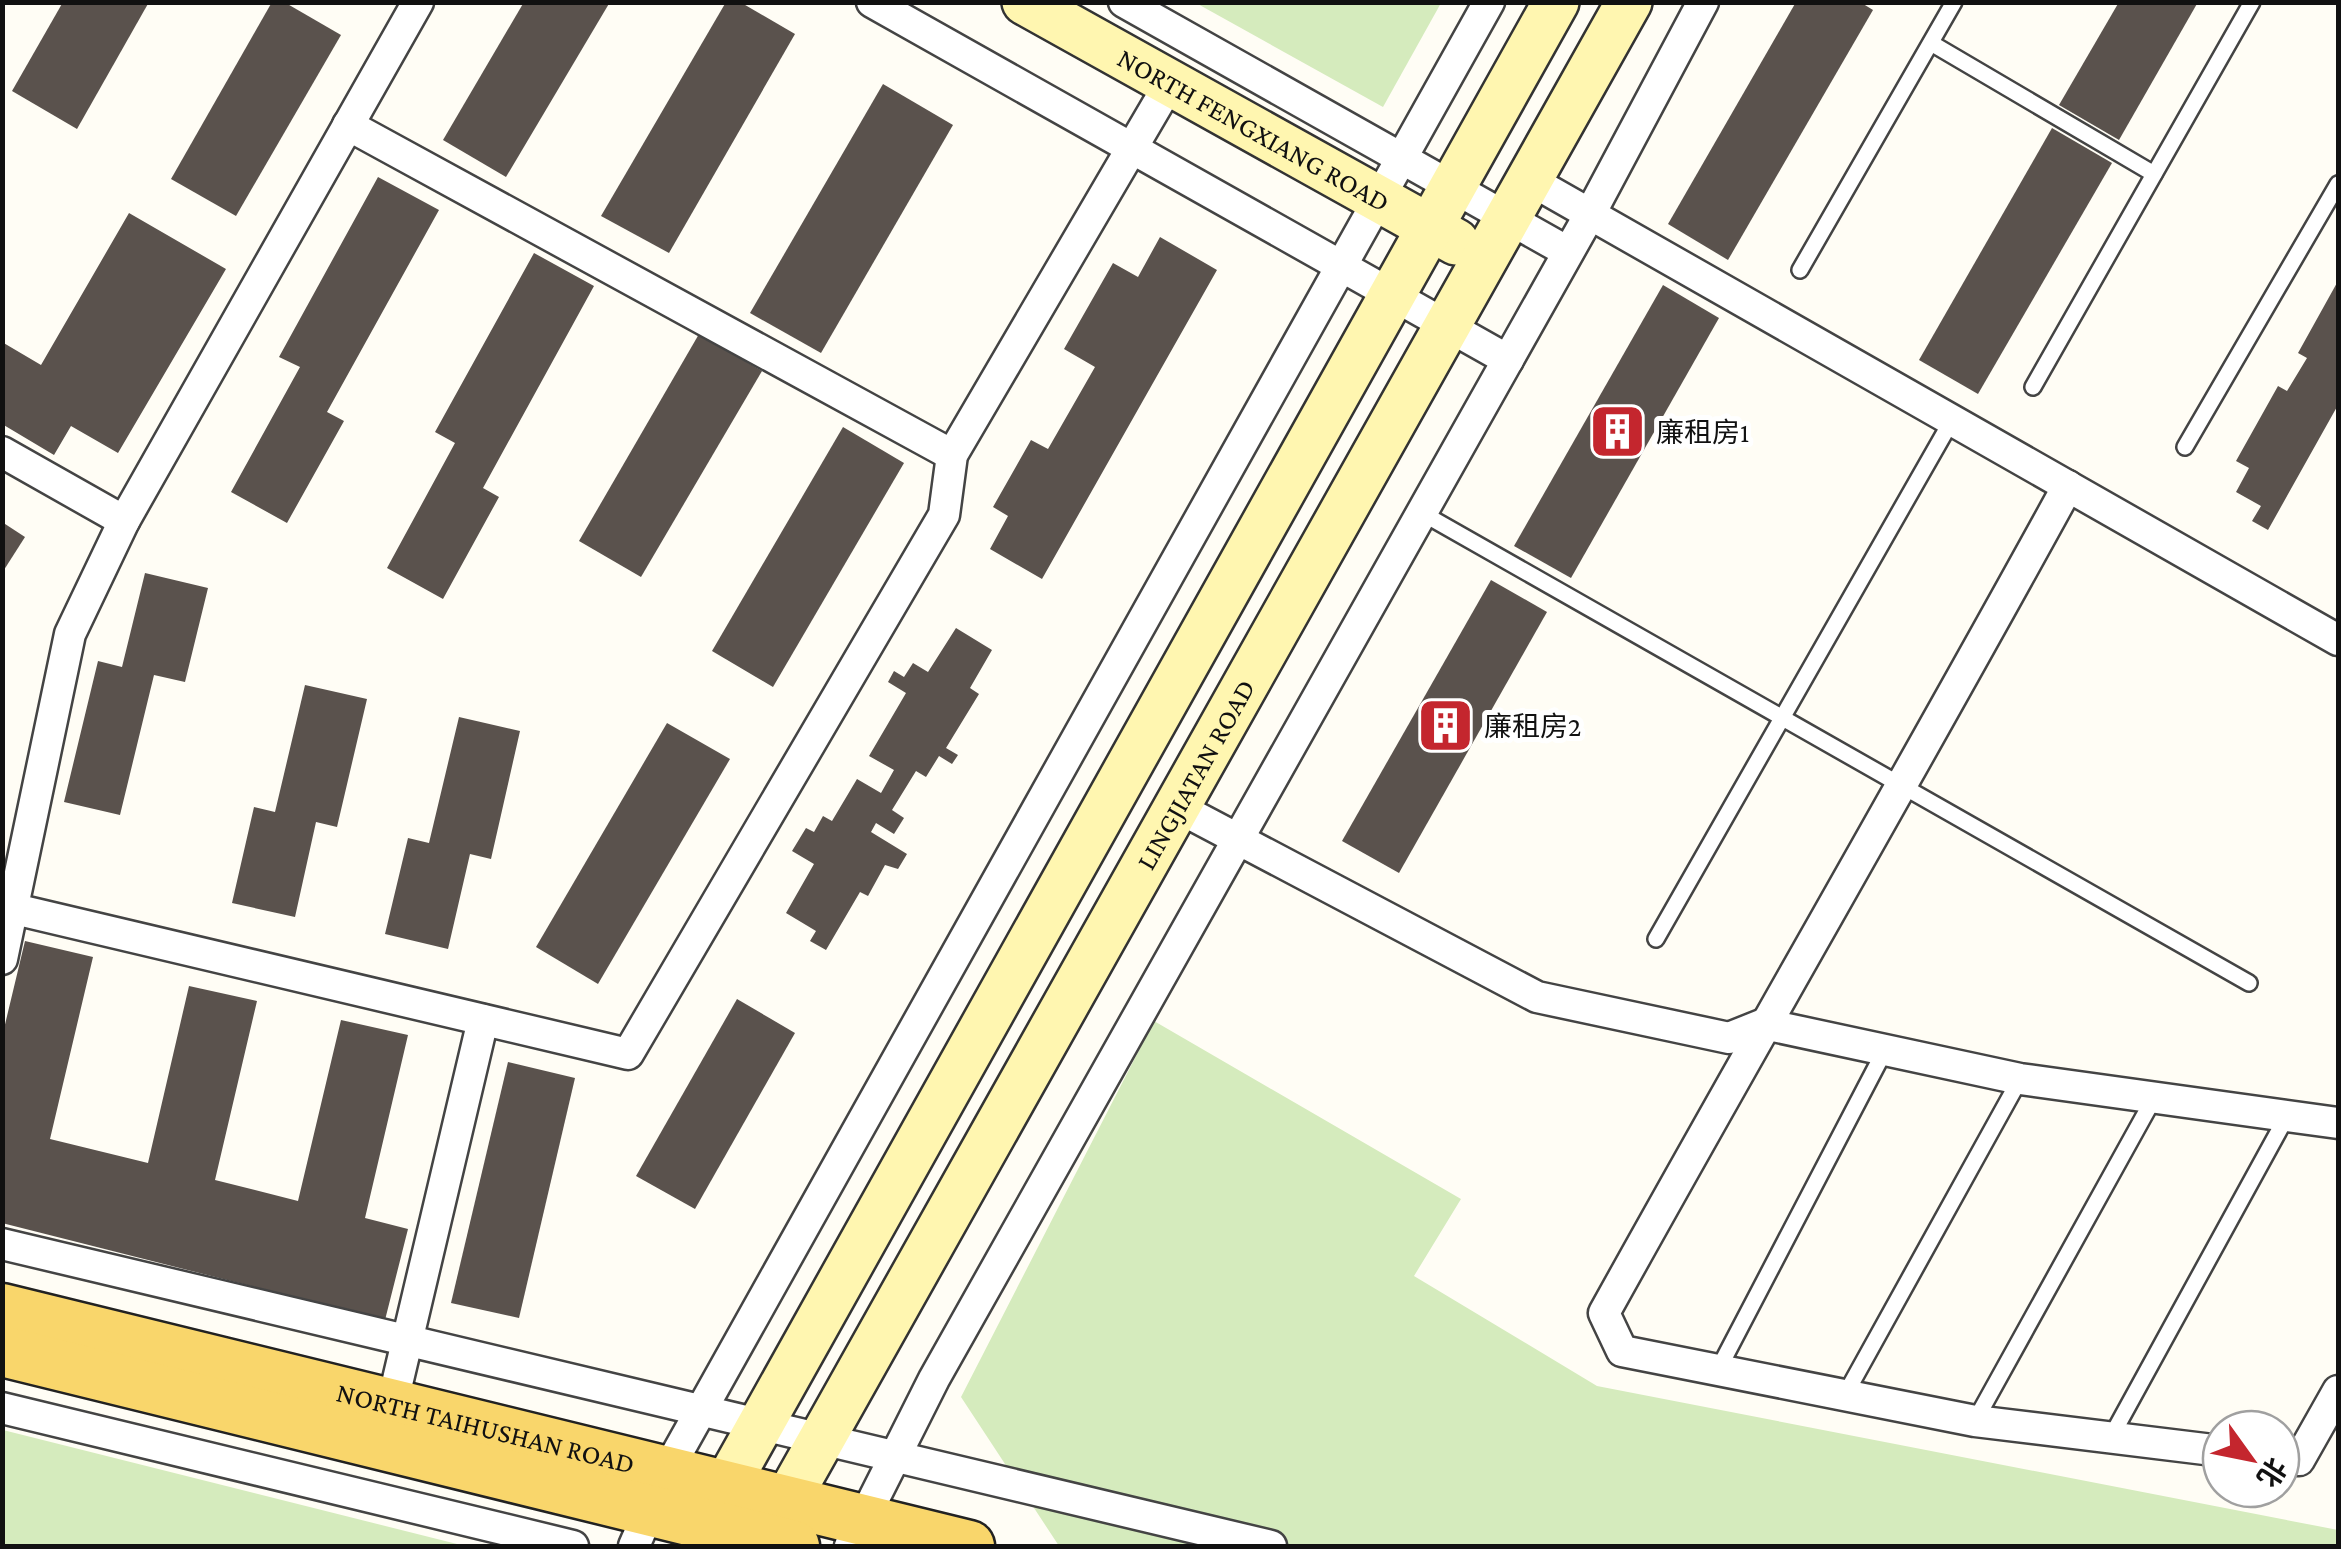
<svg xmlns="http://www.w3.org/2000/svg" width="2341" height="1549" viewBox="0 0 2341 1549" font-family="'Crimson Pro','Noto Sans SC',serif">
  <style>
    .green { fill: #d5ebbd }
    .building { fill: #5a524d }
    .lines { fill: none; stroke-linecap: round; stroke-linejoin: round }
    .service-casing { stroke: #444; stroke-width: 20 }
    .minor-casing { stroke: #444; stroke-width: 35 }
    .secondary-casing { stroke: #333; stroke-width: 50 }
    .primary-casing { stroke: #222; stroke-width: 55 }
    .service { stroke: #fff; stroke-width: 15 }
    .minor { stroke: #fff; stroke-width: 30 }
    .secondary { stroke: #fff6b0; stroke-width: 45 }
    .primary { stroke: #f9d66b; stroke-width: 50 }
    .labels { text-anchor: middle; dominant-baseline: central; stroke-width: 10; stroke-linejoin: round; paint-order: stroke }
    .street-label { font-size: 28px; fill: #111; stroke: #fff }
    .poi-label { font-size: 28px; fill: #111; stroke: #fff; text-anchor: start }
  </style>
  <rect width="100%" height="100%" fill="#fffdf5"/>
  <g class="green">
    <path d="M1196 3H1441L1383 107Z"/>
    <path d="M1154 1021 1461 1199 1414 1276 1597 1386 2338 1530V1546H1059L961 1397Z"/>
    <path d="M3 1430 465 1546H3Z"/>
  </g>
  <g class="building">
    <path d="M63 2H149L77 129 12 91Z"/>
    <path d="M272 2H284L341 35 236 216 171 179Z"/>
    <path d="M524 2H610L506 177 443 140Z"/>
    <path d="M726 2H740L795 34 669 253 601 216Z"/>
    <path d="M1796 2H1860L1873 10 1728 260 1668 224Z"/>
    <path d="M2119 2H2198L2119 140 2059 105Z"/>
    <path d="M883 84 953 125 821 353 750 313Z"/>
    <path d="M2052 128 2112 163 1978 394 1919 360Z"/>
    <path d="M378 177 439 210 327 412 344 421 287 523 231 492 300 367 279 357Z"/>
    <path d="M129 213 226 269 118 453 71 426 54 455 2 424V342L41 365Z"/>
    <path d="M1160 237 1217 270 1042 579 990 549 1008 516 993 507 1031 440 1048 449 1095 367 1064 349 1113 263 1138 277Z"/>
    <path d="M534 253 594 286 483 488 499 497 443 599 387 568 455 443 435 432Z"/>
    <path d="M2338 281V405L2268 530 2252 521 2261 506 2236 492 2249 468 2236 461 2278 386 2287 391 2307 358 2298 353Z"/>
    <path d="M1663 285 1719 318 1571 578 1514 546Z"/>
    <path d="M699 334 762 371 641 577 579 541Z"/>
    <path d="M843 427 904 463 773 687 712 651Z"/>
    <path d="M2 522 25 537 2 573Z"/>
    <path d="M145 573 208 588 185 682 154 675 120 815 64 802 98 661 122 667Z"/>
    <path d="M1491 580 1547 612 1399 873 1342 841Z"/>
    <path d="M956 628 992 650 970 688 979 694 946 748 958 755 952 764 939 756 926 777 916 771 892 810 904 818 894 834 876 823 871 832 907 854 898 869 885 865 868 896 860 892 826 950 810 941 816 931 786 913 814 864 792 851 806 828 814 832 823 816 832 821 857 779 881 793 894 770 869 756 906 693 888 682 894 671 904 677 913 663 928 672Z"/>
    <path d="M305 685 367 699 337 827 316 822 295 917 232 903 254 807 275 812Z"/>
    <path d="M459 717 520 731 491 859 470 854 448 949 385 934 408 838 429 843Z"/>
    <path d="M667 723 730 759 598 984 536 947Z"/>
    <path d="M25 941 93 957 50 1139 148 1163 189 986 257 1001 215 1180 298 1201 341 1020 408 1035 365 1218 408 1229 385 1320 2 1223V1037Z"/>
    <path d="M737 999 795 1033 695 1209 636 1176Z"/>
    <path d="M508 1062 575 1078 519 1318 451 1303Z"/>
  </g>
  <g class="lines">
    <defs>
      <g id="service">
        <path d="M1931 43 2154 174"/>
        <path d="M1800 270 1954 2"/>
        <path d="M2033 387 2252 2"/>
        <path d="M2185 447 2338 184"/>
        <path d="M1422 513 2249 983"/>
        <path d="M1656 939 1952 420"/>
        <path d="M1718 1370 1885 1050"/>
        <path d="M1845 1395 2020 1079"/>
        <path d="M1975 1421 2154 1098"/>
        <path d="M2111 1437 2287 1116"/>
      </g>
      <g id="minor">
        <path d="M872 2 1508 360"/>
        <path d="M1124 2 1568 252"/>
        <path d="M348 125 952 455"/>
        <path d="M1530 180 2338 640"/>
        <path d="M2 452 124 521"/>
        <path d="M2068 486C1916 764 1757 1037 1604 1313L1622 1351 1975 1421 2221 1451"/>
        <path d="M1177 807 1537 997 1729 1038 1764 1024 2020 1079 2338 1123"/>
        <path d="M2 906 628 1054 944 515 952 455 1170 83"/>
        <path d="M2 959 70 634 124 521 418 2"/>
        <path d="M2 1244 1271 1546"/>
        <path d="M392 1405 483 1020"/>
        <path d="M2 1408 573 1546"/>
        <path d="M2281 1458 2299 1460 2338 1391"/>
        <path d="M634 1546 666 1473 1489 2"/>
        <path d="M850 1546 934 1379 1590 214 1703 2"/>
      </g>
      <g id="secondary">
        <path id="s1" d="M1025 2 1456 242"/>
        <path d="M710 1515 1556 2"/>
        <path id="s2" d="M770 1531 1629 2"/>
      </g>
      <g id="primary">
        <path id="s3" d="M2 1309 969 1546"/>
        <path d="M2 1351 794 1546"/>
      </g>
    </defs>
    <use href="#service" class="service-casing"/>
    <use href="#minor" class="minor-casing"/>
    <use href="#secondary" class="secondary-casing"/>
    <use href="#primary" class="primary-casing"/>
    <use href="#service" class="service"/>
    <use href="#minor" class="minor"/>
    <use href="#secondary" class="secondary"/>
    <use href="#primary" class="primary"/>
  </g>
  <defs>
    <symbol id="building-square" viewBox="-11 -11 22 22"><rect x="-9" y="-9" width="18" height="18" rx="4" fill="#c4262e" stroke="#fff"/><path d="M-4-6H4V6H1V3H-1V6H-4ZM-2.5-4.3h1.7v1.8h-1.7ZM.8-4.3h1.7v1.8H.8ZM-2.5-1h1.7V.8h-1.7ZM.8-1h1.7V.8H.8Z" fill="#fff"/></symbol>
  </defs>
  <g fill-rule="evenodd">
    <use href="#building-square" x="1586" y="400" width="63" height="63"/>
    <use href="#building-square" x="1414" y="694" width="63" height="63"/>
  </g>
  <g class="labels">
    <g class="street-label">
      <text stroke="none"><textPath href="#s1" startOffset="262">NORTH FENGXIANG ROAD</textPath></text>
      <text stroke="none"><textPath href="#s2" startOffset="868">LINGJIATAN ROAD</textPath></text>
      <text stroke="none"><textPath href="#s3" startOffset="498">NORTH TAIHUSHAN ROAD</textPath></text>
    </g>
    <g class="poi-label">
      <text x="1656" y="432">廉租房1</text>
      <text x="1484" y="726">廉租房2</text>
    </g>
  </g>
  <rect width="2341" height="1549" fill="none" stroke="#111111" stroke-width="10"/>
  <g transform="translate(2251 1459) rotate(123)"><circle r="48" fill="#ffffff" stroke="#a0a0a0" stroke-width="2.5"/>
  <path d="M0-8L18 38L0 25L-18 38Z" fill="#c4262e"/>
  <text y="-15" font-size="28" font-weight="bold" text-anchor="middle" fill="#111111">北</text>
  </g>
</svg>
